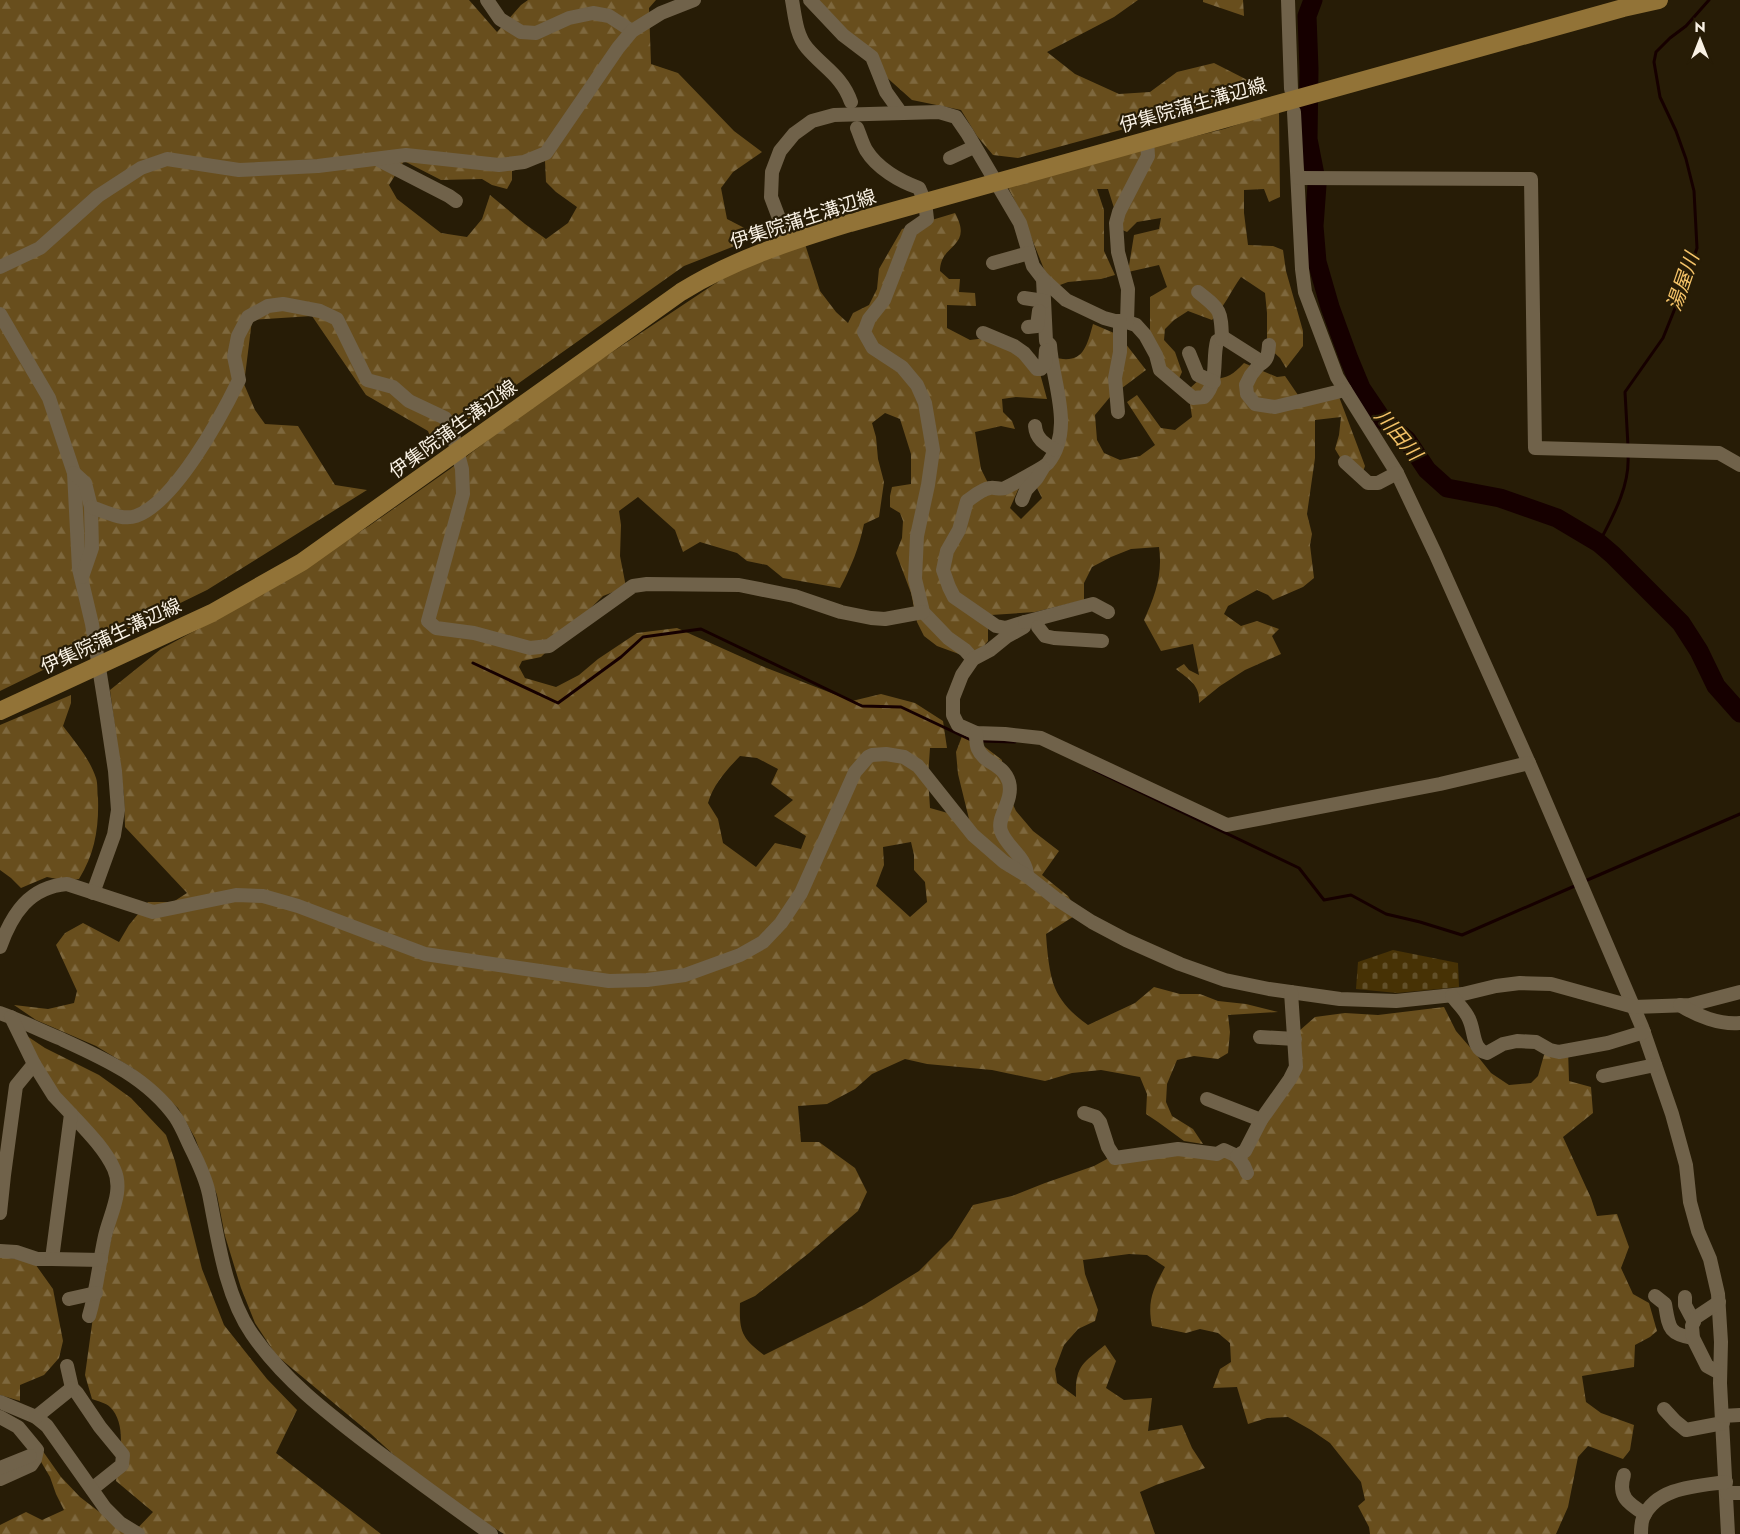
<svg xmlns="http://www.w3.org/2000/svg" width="1740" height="1534" viewBox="0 0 1740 1534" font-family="Jost,'Noto Sans JP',sans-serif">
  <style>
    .forest { fill: url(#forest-firs); fill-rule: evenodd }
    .cemetery { fill: url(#cemetery-stones) }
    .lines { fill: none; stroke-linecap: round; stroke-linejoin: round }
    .stream { stroke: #160000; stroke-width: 3 }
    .river { stroke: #160000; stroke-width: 19 }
    .minor { stroke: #70624a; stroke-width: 14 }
    .major { stroke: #927337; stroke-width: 18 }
    .labels { text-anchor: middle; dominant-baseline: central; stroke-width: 4.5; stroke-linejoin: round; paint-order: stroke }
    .street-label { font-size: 19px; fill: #f9f1e4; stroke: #271c06 }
    .water-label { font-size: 20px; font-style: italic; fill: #f5c368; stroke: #271c06 }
  </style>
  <defs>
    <pattern id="forest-firs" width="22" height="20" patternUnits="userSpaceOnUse" patternTransform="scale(1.25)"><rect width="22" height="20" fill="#684e1d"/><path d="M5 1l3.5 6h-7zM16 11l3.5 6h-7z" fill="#7e683e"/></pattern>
    <pattern id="cemetery-stones" width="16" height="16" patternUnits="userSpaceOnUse" patternTransform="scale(1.25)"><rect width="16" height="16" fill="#473205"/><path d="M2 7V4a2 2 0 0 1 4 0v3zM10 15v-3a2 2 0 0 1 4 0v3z" fill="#625029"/></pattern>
  </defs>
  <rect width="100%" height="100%" fill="#271c06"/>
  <g class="forest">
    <path d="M0 0H469L497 32 521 5 528 0H656L649 8 651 64 678 73 734 131 762 152 733 172 721 188 727 219 760 236 684 266 433 444 428 431 366 395 312 316 252 320 244 384 255 410 265 424 298 426 335 485 367 490 207 590 0 691ZM404 161 441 180 482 179 492 185 507 189 512 180V171L545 161 546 182 556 192 577 207 568 223 546 239 525 224 490 195 482 219 467 237 441 233 397 199 389 185Z"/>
    <path d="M812 0H1138L1114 17 1047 52 1075 74 1119 94 1150 92 1177 72 1214 63 1267 90 1018 158 993 155 977 136 961 110 912 100 884 75Z"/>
    <path d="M1203 0H1243L1244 16 1203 2Z"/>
    <path d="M1279 111 1280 197 1269 202 1264 189 1244 190V213L1248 245 1273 246 1283 250 1286 271 1303 331V346L1286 368 1280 358 1267 346V313L1265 293 1241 277C1231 291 1224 307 1212 320L1188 311 1174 320 1165 329 1164 340 1175 352 1182 372 1176 385 1150 341V297L1167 287 1159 265 1128 272 1134 235 1159 229 1161 218 1137 222 1127 232 1113 226 1114 208 1108 189H1097L1104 210V251L1115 275 1101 279 1068 282 1052 288C1037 254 1025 217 1006 184L1224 129Z"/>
    <path d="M955 213C974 248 940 243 940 271L949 279H960L959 292 975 293 976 306 947 305V328L970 340 995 337 1019 344 1035 355 1047 399 1016 397 1002 399 1003 412 1012 421 1015 429 1001 426 975 432 981 469 988 483 1022 481 1010 508 1021 519 1042 498 1033 480 1042 472 1062 409 1052 357C1082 365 1086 350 1093 324L1114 333 1125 343 1146 370 1110 397 1095 415 1097 440 1104 453 1120 460 1140 456 1155 445 1127 402 1137 395 1161 428 1175 430 1192 417 1188 390 1202 377C1223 380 1229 379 1244 363L1277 377 1285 376 1298 395 1335 386 1365 466 1360 480 1347 469 1335 449 1339 435 1341 417 1315 420V458L1307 514 1312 534 1310 545 1314 578 1303 587 1273 600 1268 595 1257 590 1228 606 1224 614 1241 626 1257 621 1279 629 1272 636 1281 654 1245 670 1220 686 1199 703C1200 684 1189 680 1176 669L1184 664 1189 670 1199 675 1193 644 1161 651 1144 620C1155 596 1163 574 1159 547L1131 549 1111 557 1092 567 1084 583V600L1035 612 991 615 988 628V641L976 655 967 657 937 646 924 636 917 622 911 593 896 553 902 538 903 521 900 513 890 507V496L892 487 911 484V454L900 419 885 413 872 423 876 437 878 459 884 482 879 517 864 524C859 548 851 567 840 588L783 578 767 565 747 561 737 553 700 542 683 552 675 530 638 497 619 511 621 525 620 556 626 587 603 596 541 657 522 661 519 667 525 678 556 687 579 675 598 659 637 633 677 628 764 667 852 701 881 694 915 703 943 721 947 748H930L928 777 930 808 969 819 958 774 956 752 964 731 1002 760 1003 783 1016 811 1033 831 1059 851 1042 875 1068 896 1079 913 1046 934C1047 949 1049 974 1055 988 1061 1003 1075 1016 1088 1025L1135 1003 1154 987 1180 994H1200L1218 1001 1246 1004 1278 1012 1228 1015 1230 1032 1228 1053 1218 1059 1194 1056 1177 1060 1167 1084 1166 1102 1172 1116 1193 1129 1203 1144 1184 1141 1158 1122 1146 1114 1147 1094 1140 1077 1101 1070 1072 1073 1045 1081 992 1070 927 1064 905 1059 872 1074 855 1089 827 1104 798 1106 801 1142H819L855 1168 867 1192 858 1211 809 1253 755 1296 740 1303C739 1332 742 1338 764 1355L864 1305 919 1271 952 1238 973 1205 1012 1196 1045 1183 1094 1166 1118 1153H1229L1250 1140 1292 1081 1291 1038 1315 1017 1345 1013 1378 1015 1444 1007 1456 1031 1475 1053 1491 1073 1509 1085 1531 1083 1538 1076 1544 1055 1568 1049 1569 1081 1591 1087 1593 1113 1563 1137 1591 1198 1597 1216 1617 1214 1629 1247 1621 1268 1633 1294 1649 1303 1657 1331 1650 1337 1635 1345 1634 1367 1582 1376 1586 1402 1601 1413 1634 1425 1630 1450 1623 1459 1588 1446 1578 1457 1568 1507 1556 1534H1370L1369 1527 1358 1506 1365 1500 1361 1482 1330 1443 1311 1430 1288 1417 1267 1418 1248 1424 1237 1387 1213 1388 1220 1369 1231 1362 1230 1343 1218 1333 1200 1329 1186 1333 1152 1326C1147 1301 1153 1289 1165 1267L1147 1255 1129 1254 1083 1260 1085 1274 1098 1310 1095 1321 1078 1329 1064 1345 1055 1369 1057 1383 1076 1397C1075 1366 1082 1364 1105 1345L1116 1361 1106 1388 1124 1400 1152 1398 1148 1431 1182 1425 1192 1448 1205 1468 1156 1485 1140 1492 1155 1534H504L461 1508 407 1467 371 1434 276 1355 255 1323 241 1288 225 1236 217 1195 195 1138 178 1108 134 1069 96 1046 36 1020 14 1005 48 1009 74 1003 77 991 56 945 65 933 83 923 119 942 129 925 148 902H173L187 893 125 827 124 796 110 690 161 649 241 606 369 526 450 469 543 398 731 273 805 244 820 291 836 312 848 323 853 313 869 305 877 289 879 269 902 229ZM740 756 757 758 778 769 771 784 793 800 774 816 806 836 801 849 775 843 756 867 723 843 718 819 708 803C714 783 726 771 740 756ZM911 842 914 855V870L925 882 927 902 910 917 876 886 884 865 883 847Z"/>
    <path d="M71 695V703L63 726C75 742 90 759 96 778 98 784 97 792 98 798 99 827 95 854 79 879L67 881 47 877 21 888 11 878 0 870V725Z"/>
    <path d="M27 1036 45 1048 99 1075 131 1098 166 1135 175 1161 202 1269 224 1325 267 1379 297 1410 276 1453 381 1534H0V1525L26 1512 42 1520 64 1510 56 1494 50 1477 27 1438 42 1450 61 1477 80 1497 115 1524 134 1532 153 1512 116 1481C119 1458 128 1425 110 1407 106 1403 97 1401 92 1399L85 1375 93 1317 120 1201 121 1184 40 1065Z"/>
    <path d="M0 1257 33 1261 53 1289 63 1341 59 1358 44 1375 20 1385V1401L0 1395Z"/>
  </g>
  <path class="cemetery" d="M1393 950 1458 963 1459 987 1397 993 1356 989 1358 962Z"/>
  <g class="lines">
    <g class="stream">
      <path d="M1628 446 1625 392 1663 338 1686 281 1697 248 1694 191 1686 159 1676 131 1660 97 1654 62 1656 52 1670 38 1686 26 1709 0"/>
      <path d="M1599 543C1613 516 1630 486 1628 455"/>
      <path d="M473 663 558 703 621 657 643 637 701 629 862 706 901 707 971 740"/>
      <path d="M981 741 1015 742"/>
      <path d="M1094 770 1299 868 1324 900 1351 895 1386 914 1420 922 1462 935 1577 885"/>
      <path d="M1585 881 1740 814"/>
    </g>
    <path class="river" d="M1313 0 1307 16 1309 69 1308 139 1317 185 1314 226 1317 262 1330 307 1349 359 1361 388 1382 419 1407 440 1427 470 1447 488 1500 498 1557 518 1599 543 1613 555 1681 623 1699 651 1716 686 1740 713"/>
    <g class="minor">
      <path d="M487 0 500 19 521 32 536 33 569 18 593 13 609 16 632 31"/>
      <path d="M792 0C795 16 796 35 807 48 824 68 842 76 851 102"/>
      <path d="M810 0 843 35 872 57 886 92 901 113"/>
      <path d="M1288 0 1291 89"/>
      <path d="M1294 112 1302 269 1305 292 1337 377 1397 473 1435 553 1529 763 1642 1027 1672 1114 1686 1165 1690 1202 1698 1231 1710 1259 1718 1294 1721 1342 1720 1383 1728 1534"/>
      <path d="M857 128C860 135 862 143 866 150 877 168 899 181 919 188L925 202 927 219 911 230 884 300 869 319 864 332 873 348 902 367 917 385 925 403 933 450 928 485 917 536 915 579 923 612 948 638 965 650 973 659"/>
      <path d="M950 158 974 147"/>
      <path d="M377 159 449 196 456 201"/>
      <path d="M1298 178 1531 179 1535 448 1719 453 1740 465"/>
      <path d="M788 242 771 197 772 172 780 151 794 134 812 121 834 115 939 112 956 117 967 133 1020 223 1033 266 1043 279 1066 300 1104 318 1115 321H1124L1136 325 1145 335 1156 355 1160 370 1193 398 1204 397C1219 382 1212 360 1217 341L1224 338 1257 359 1259 365 1251 375 1246 385 1247 394 1255 404 1275 407 1345 390"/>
      <path d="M993 263 1029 253"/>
      <path d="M0 267 40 248 98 196 141 168 167 159 239 170 318 166 406 155 499 165 524 162 546 153 618 48 632 31 661 13 694 0"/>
      <path d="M1043 279 1046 341 1050 345C1052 382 1075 429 1048 463 1045 467 1011 485 1005 488 1000 490 995 487 990 488 982 489 974 496 967 501L959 530 947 551 943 570 949 587 954 597 996 626 1006 628 1025 622 1024 627 1006 637 990 650 973 659 962 675 953 698V715L958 725 976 733 1005 734 1041 738 1227 825 1440 784 1529 763"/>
      <path d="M1198 292C1221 310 1221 310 1222 339"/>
      <path d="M1024 298 1044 301"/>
      <path d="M0 314 49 398 74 473 79 569 92 624 105 705 115 771 118 810 114 835 93 893"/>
      <path d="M1127 322 1128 289 1118 252 1116 223 1119 212 1148 156 1147 140"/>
      <path d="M1028 327 1037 326 1039 311"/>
      <path d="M983 333 1014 346 1024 353 1037 369H1041L1045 364 1046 350"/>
      <path d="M1189 353 1198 375 1214 382"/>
      <path d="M1259 365C1268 360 1268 355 1269 345"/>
      <path d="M1118 412 1115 378 1120 352V321"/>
      <path d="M1035 426C1036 439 1045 444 1055 450"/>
      <path d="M1345 462 1368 483H1378L1397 473"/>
      <path d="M74 473 85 483 91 507 92 548 82 577"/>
      <path d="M1022 500 1026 490 1037 478 1043 468"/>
      <path d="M91 507C104 511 122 521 136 516 175 502 221 417 239 380L234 356 238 336 248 317 268 306 283 304 320 311 337 319 367 380 393 387 409 401 445 418 453 435 462 469 463 494 428 621 436 628 474 633 530 648 549 646 633 586 647 584 739 585 794 596 841 612 871 618 885 619 923 612"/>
      <path d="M1025 622 1093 604 1108 612"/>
      <path d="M1038 627 1045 636 1054 638 1102 641"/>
      <path d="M976 733C976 738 976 745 978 749 984 764 1003 763 1009 782 1014 801 996 817 1001 831 1007 848 1027 857 1027 876"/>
      <path d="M0 947C12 914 29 887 67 884L153 912 236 895 263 896 298 906 425 954 519 968 609 981 647 980 685 975 740 955 763 942 781 923 801 893 855 772 868 757 872 755 886 754 904 757 918 766 973 835 1004 862 1027 876 1055 898 1092 922 1126 940 1180 964 1225 980 1269 989 1340 999 1396 1001 1463 994 1496 986 1520 983 1551 984 1634 1007 1690 1005 1740 992"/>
      <path d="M1452 996C1457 1003 1466 1011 1469 1019 1475 1031 1472 1050 1487 1053L1503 1044 1517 1041 1536 1042 1550 1050 1559 1052 1608 1043 1644 1032"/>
      <path d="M1680 1005C1697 1016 1720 1025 1740 1023"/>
      <path d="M0 1013C20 1020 39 1030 59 1038 103 1058 147 1077 176 1118 182 1127 186 1138 191 1148 198 1162 206 1179 209 1194 218 1239 225 1295 252 1334 283 1379 326 1412 369 1445 409 1475 450 1505 491 1534"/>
      <path d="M1260 1037 1295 1039"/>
      <path d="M1603 1076 1655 1065"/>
      <path d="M1207 1099 1261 1120"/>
      <path d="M1084 1113 1096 1117 1100 1122 1108 1147 1115 1158 1178 1149 1217 1154 1224 1150 1237 1156"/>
      <path d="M71 1114C86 1130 105 1149 114 1169 124 1191 110 1214 105 1236 99 1263 97 1289 89 1316"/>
      <path d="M1247 1173 1244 1166 1237 1156 1245 1151 1261 1120 1290 1079 1296 1067 1291 992"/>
      <path d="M0 1213 4 1175 16 1086 34 1064"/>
      <path d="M0 1251 16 1252 37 1259H52L71 1114 54 1096 34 1064 11 1017"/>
      <path d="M52 1259 101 1260"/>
      <path d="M1655 1296 1665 1304C1669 1327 1668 1334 1693 1338"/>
      <path d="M1685 1297V1305L1694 1322"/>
      <path d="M69 1299 96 1293"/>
      <path d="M1719 1302 1695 1318 1692 1326 1693 1338 1707 1366 1720 1373"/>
      <path d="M67 1366 72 1388 77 1393 100 1427 123 1455 122 1465 92 1489"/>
      <path d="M0 1402 36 1417 47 1426 105 1508 120 1523 138 1534"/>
      <path d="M1664 1409 1675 1421 1686 1430 1723 1423"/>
      <path d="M1722 1416 1740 1415"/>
      <path d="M0 1417 18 1427 37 1450 35 1459 31 1465 0 1479"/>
      <path d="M36 1417 72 1388"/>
      <path d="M0 1468 30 1456"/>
      <path d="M1624 1475C1617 1497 1629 1504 1645 1514"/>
      <path d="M1727 1493H1740"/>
      <path d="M1641 1534C1641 1529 1641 1523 1643 1518 1656 1487 1697 1486 1726 1482"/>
    </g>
    <path class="major" d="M0 711 212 613 302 562 681 292C734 259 791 241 850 223L1623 8 1659 0"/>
  </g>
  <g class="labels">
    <g class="street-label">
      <text transform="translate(1193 105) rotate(-16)">伊集院蒲生溝辺線</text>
      <text transform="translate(803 219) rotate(-18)">伊集院蒲生溝辺線</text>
      <text transform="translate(453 429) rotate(-36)">伊集院蒲生溝辺線</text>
      <text transform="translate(111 636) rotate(-25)">伊集院蒲生溝辺線</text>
    </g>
    <g class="water-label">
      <text transform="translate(1683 282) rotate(-71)">湯屋川</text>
      <text transform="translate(1398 435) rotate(50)">川田川</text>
    </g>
  </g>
  <g transform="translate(1700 40)" stroke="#271c06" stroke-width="4" paint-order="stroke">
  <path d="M0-4L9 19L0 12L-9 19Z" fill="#f9f1e4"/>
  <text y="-8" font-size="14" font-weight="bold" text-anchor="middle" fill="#f9f1e4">N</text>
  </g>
</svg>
